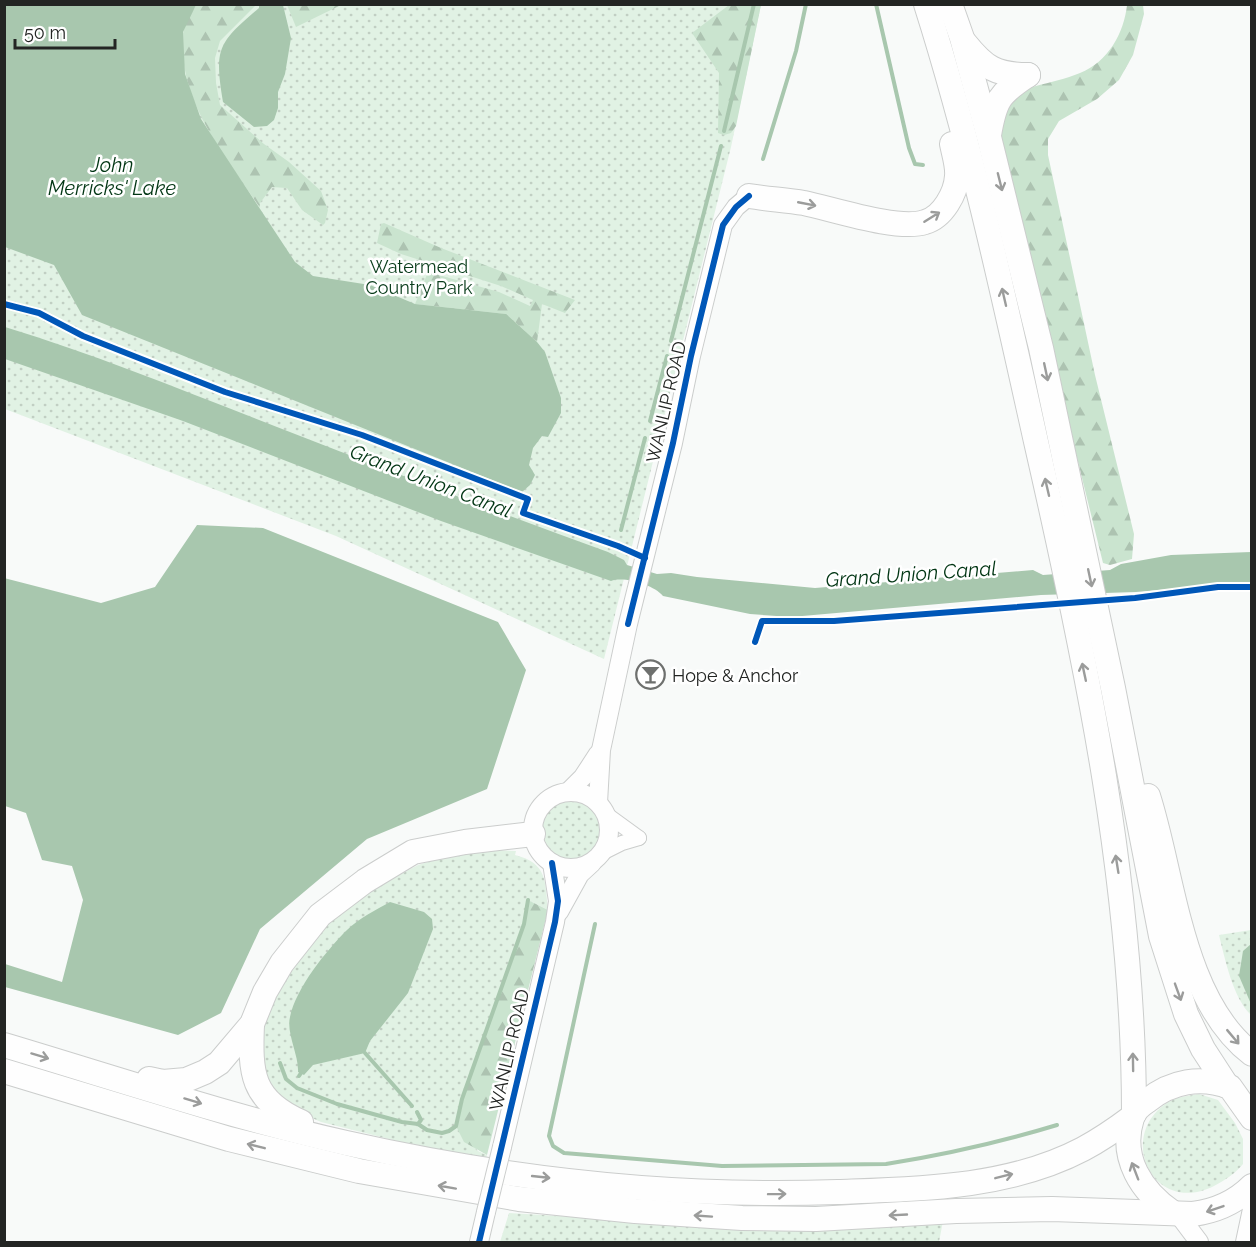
<svg xmlns="http://www.w3.org/2000/svg" width="1256" height="1247" viewBox="0 0 1256 1247" font-family="Raleway,sans-serif">
  <style>
    .grass { fill: url(#grass-dots) }
    .forest { fill: url(#forest-firs) }
    .water { fill: #a8c7ae }
    .lines { fill: none; stroke-linecap: round; stroke-linejoin: round }
    .stream { stroke: #a8c7ae; stroke-width: 4 }
    .street-casing { stroke: #cbcdcc; stroke-width: 16 }
    .secondary-casing { stroke: #cbcdcc; stroke-width: 20 }
    .highway-casing { stroke: #cbcdcc; stroke-width: 26 }
    .street { stroke: #fefefe; stroke-width: 14 }
    .secondary { stroke: #fefefe; stroke-width: 18 }
    .highway { stroke: #fefefe; stroke-width: 24 }
    .secondary-bridge-casing { stroke: #cbcdcc; stroke-width: 20; stroke-linecap: butt }
    .secondary-bridge { stroke: #fefefe; stroke-width: 18 }
    .cycleway-casing { stroke: #fff; stroke-width: 10 }
    .cycleway { stroke: #0057b8; stroke-width: 6 }
    .oneway { stroke: #9b9c9b }
    .labels { text-anchor: middle; dominant-baseline: central; stroke-width: 5; stroke-linejoin: round; paint-order: stroke }
    .park-label { font-size: 18px; fill: #083c1a; stroke: #fff }
    .street-label { font-size: 18px; fill: #232523; stroke: #fff }
    .poi-label { font-size: 18px; fill: #232523; stroke: #fff; text-anchor: start }
    .water-label { font-size: 20px; font-style: italic; fill: #003513; stroke: #fff }
  </style>
  <defs>
    <pattern id="grass-dots" width="8" height="8" patternUnits="userSpaceOnUse" patternTransform="scale(1.5)"><rect width="8" height="8" fill="#e1f2e4"/><path d="M2 2h.1M6 6h.1" fill="none" stroke="#c1cfc3" stroke-width="1.8" stroke-linecap="round"/></pattern>
    <pattern id="forest-firs" width="22" height="20" patternUnits="userSpaceOnUse" patternTransform="scale(1.5)"><rect width="22" height="20" fill="#cae4cf"/><path d="M5 1l3.5 6h-7zM16 11l3.5 6h-7z" fill="#adc3b1"/></pattern>
  </defs>
  <rect width="100%" height="100%" fill="#f8faf9"/>
  <g class="grass">
    <path d="M4 5H761L731 147 604 659 336 536 5 409Z"/>
    <circle cx="571" cy="830" r="38"/>
    <path d="M492 850 516 851 515 855C548 863 545 882 548 910L528 900 524 924 462 1098 456 1126 478 1151 487 1155 486 1160 405 1143 321 1122 290 1108 274 1095 257 1052V1042L277 986 316 932 356 898 418 865 455 853Z"/>
    <path d="M1251 930V1015C1233 998 1225 959 1219 935Z"/>
    <path d="M1199 1094 1218 1100 1235 1123 1243 1139V1164C1235 1174 1225 1180 1214 1186 1155 1216 1117 1140 1164 1105 1174 1097 1187 1096 1199 1094Z"/>
    <path d="M509 1213 692 1224 943 1221 939 1242H500Z"/>
  </g>
  <g class="forest">
    <path d="M196 5H256L220 41 215 58 216 83 220 105 264 144 289 162 321 191 328 210 325 223 323 225 302 210 287 188 272 187 260 203V208C226 156 177 101 183 34 184 24 192 13 196 5Z"/>
    <path d="M287 5V4L341 5 296 27Z"/>
    <path d="M729 5H761L736 126 731 133 724 135 718 133 719 73 692 33Z"/>
    <path d="M1127 5H1143L1144 14 1133 55 1119 80 1097 99 1059 121 1048 139V155L1095 375 1134 534 1132 559 1110 565 1103 563 1002 154C1002 139 998 119 1005 104 1011 92 1024 89 1036 86 1050 82 1066 79 1080 73 1108 62 1124 33 1127 5Z"/>
    <path d="M384 223 441 248 575 300 565 313 542 304 537 342 506 314 415 304 428 272 499 292 530 306 533 300 501 286 401 254 377 243 381 224Z"/>
    <path d="M528 900 548 910 487 1155 464 1142 456 1126 462 1098 524 924Z"/>
  </g>
  <g class="water">
    <path d="M4 5H196L183 32 185 74 201 119 295 262 313 276 370 285 415 304 506 314 537 342 545 352 561 398V413L548 437 542 436 533 448 529 465 535 475 530 485 522 492 82 315 54 265 5 247Z"/>
    <path d="M259 5H283L291 38 285 74 278 92V108L274 120 267 126 254 127 223 102C214 48 218 43 259 8Z"/>
    <path d="M5 327C97 355 187 392 277 427 387 470 497 512 608 552L624 560 627 565 657 574 671 573 697 577 815 588 1033 570 1043 575 1110 570 1121 564 1171 555 1251 552V582L1136 592 1041 595 791 617 750 614 663 596C654 585 624 576 611 581L441 521 183 421 5 359Z"/>
    <path d="M197 525 263 528 498 622 526 670 487 789 367 839 260 929 221 1013 178 1035 5 987V964L62 982 83 900 72 866 42 860 26 813 5 806 4 578 101 603 155 587Z"/>
    <path d="M390 902 424 912 432 919 433 929 408 993 370 1041 365 1053 313 1065 304 1075 298 1072C299 1055 286 1033 290 1017 296 988 326 951 347 930 359 918 376 910 390 902Z"/>
    <path d="M1251 944V1004L1239 976 1243 951Z"/>
  </g>
  <g class="lines">
    <g class="stream">
      <path d="M876 4 909 148 915 164 923 165"/>
      <path d="M724 131 754 4"/>
      <path d="M763 159 796 51 806 4"/>
      <path d="M671 341 721 146"/>
      <path d="M650 421 667 356"/>
      <path d="M621 530 645 438"/>
      <path d="M595 924 549 1136 553 1146 564 1153 722 1166 886 1164C943 1155 1001 1142 1057 1125"/>
      <path d="M365 1053 412 1106"/>
      <path d="M280 1063 286 1079 297 1088 337 1104 402 1122 418 1124 427 1130 442 1133 449 1131 456 1126 462 1099 524 924 528 900"/>
      <path d="M299 1076 301 1073"/>
      <path d="M417 1112 421 1120 418 1124"/>
    </g>
    <defs>
      <g id="street">
        <path d="M606 814 639 838"/>
        <path d="M602 853 622 843 639 838"/>
      </g>
      <g id="secondary">
        <path d="M568 792 583 777 598 754"/>
        <circle cx="571" cy="830" r="38"/>
        <path d="M598 803 601 750 628 624 673 443 691 356 723 225 736 207 749 196"/>
        <path d="M559 912 580 874 592 863"/>
        <path d="M502 1147 555 922 558 901 552 863"/>
        <path d="M1178 1214 1199 1242"/>
        <path d="M479 1242 486 1212"/>
        <path d="M1245 1242 1252 1209"/>
      </g>
      <g id="highway">
        <path d="M926 4C972 149 1004 298 1037 446 1087 665 1134 888 1134 1114"/>
        <path d="M950 4 962 38 989 137 1041 348 1113 688 1161 936 1186 1014 1203 1049 1227 1086"/>
        <path d="M965 43C985 68 996 75 1028 75"/>
        <path d="M989 135C995 100 999 94 1028 75"/>
        <path d="M749 196C767 199 786 200 804 203 833 209 898 231 925 222 943 217 956 193 957 176 958 166 954 154 952 144"/>
        <path d="M1148 796C1174 877 1181 1000 1252 1054"/>
        <path d="M252 1024C250 1073 251 1100 301 1122"/>
        <path d="M4 1045C118 1079 231 1117 346 1143 506 1179 674 1198 838 1192 919 1189 1009 1188 1083 1149 1100 1140 1116 1129 1132 1117"/>
        <path d="M4 1071 229 1139 359 1171 519 1199 635 1211 742 1218 816 1219 956 1211 1052 1209 1193 1214C1216 1211 1235 1203 1252 1186"/>
        <path d="M149 1079 163 1082 186 1080 205 1072 219 1063 252 1024 265 992 282 963 320 915 365 881 413 852 465 842 533 834"/>
        <path d="M1173 1213C1142 1192 1119 1158 1132 1118 1134 1111 1141 1105 1147 1101 1171 1081 1201 1076 1230 1087L1252 1118"/>
      </g>
    </defs>
    <use href="#street" class="street-casing"/>
    <use href="#secondary" class="secondary-casing"/>
    <use href="#highway" class="highway-casing"/>
    <use href="#street" class="street"/>
    <use href="#secondary" class="secondary"/>
    <use href="#highway" class="highway"/>
    <defs>
      <path id="secondary-bridge" d="M486 1212 502 1147"/>
    </defs>
    <use href="#secondary-bridge" class="secondary-bridge-casing"/>
    <use href="#secondary-bridge" class="secondary-bridge"/>
    <defs>
      <g id="cycleway">
        <path d="M4 304 39 313 83 336 225 392 362 435 528 499 523 513 618 546 645 558"/>
        <path d="M628 624 673 443 691 356 723 225 736 207 749 196"/>
        <path d="M755 642 762 621H834L1135 598 1218 587H1252"/>
        <path d="M479 1242 555 922 558 901 552 863"/>
      </g>
    </defs>
    <use href="#cycleway" class="cycleway-casing"/>
    <use href="#cycleway" class="cycleway"/>
  </g>
  <defs><path id="oneway-shaft" d="M-6 0H5M1.5-3L5.5 0L1.5 3" fill="none" stroke-width="1.6" stroke-linecap="round" stroke-linejoin="round" transform="scale(1.5)"/></defs>
  <g class="oneway">
    <use href="#oneway-shaft" transform="translate(1000 182) rotate(76)"/>
    <use href="#oneway-shaft" transform="translate(807 204) rotate(11)"/>
    <use href="#oneway-shaft" transform="translate(932 217) rotate(-32)"/>
    <use href="#oneway-shaft" transform="translate(1004 297) rotate(-103)"/>
    <use href="#oneway-shaft" transform="translate(1046 372) rotate(78)"/>
    <use href="#oneway-shaft" transform="translate(1047 487) rotate(-103)"/>
    <use href="#oneway-shaft" transform="translate(1090 578) rotate(78)"/>
    <use href="#oneway-shaft" transform="translate(1084 672) rotate(-102)"/>
    <use href="#oneway-shaft" transform="translate(1117 864) rotate(-99)"/>
    <use href="#oneway-shaft" transform="translate(1178 992) rotate(70)"/>
    <use href="#oneway-shaft" transform="translate(1233 1037) rotate(50)"/>
    <use href="#oneway-shaft" transform="translate(40 1056) rotate(17)"/>
    <use href="#oneway-shaft" transform="translate(1133 1062) rotate(-91)"/>
    <use href="#oneway-shaft" transform="translate(193 1101) rotate(17)"/>
    <use href="#oneway-shaft" transform="translate(256 1146) rotate(-166)"/>
    <use href="#oneway-shaft" transform="translate(1135 1171) rotate(-111)"/>
    <use href="#oneway-shaft" transform="translate(1004 1176) rotate(-14)"/>
    <use href="#oneway-shaft" transform="translate(541 1177) rotate(6)"/>
    <use href="#oneway-shaft" transform="translate(447 1187) rotate(-170)"/>
    <use href="#oneway-shaft" transform="translate(777 1194) rotate(-1)"/>
    <use href="#oneway-shaft" transform="translate(1215 1209) rotate(161)"/>
    <use href="#oneway-shaft" transform="translate(898 1215) rotate(177)"/>
    <use href="#oneway-shaft" transform="translate(703 1216) rotate(-176)"/>
  </g>
  <defs>
    <symbol id="bar-ring" viewBox="-11 -11 22 22"><circle r="9.5" fill="#fff" stroke="#6e706e" stroke-width="1.5"/><path d="M-6-5H6L.8 .8V4.5H3.5V6h-7V4.5H-.8V.8Z" fill="#6e706e"/></symbol>
  </defs>
  <g fill-rule="evenodd">
    <use href="#bar-ring" x="634" y="658" width="33" height="33"/>
  </g>
  <g class="labels">
    <g class="park-label">
      <text x="419" y="266">Watermead<tspan x="419" dy="21">Country Park</tspan></text>
    </g>
    <g class="street-label">
      <text transform="translate(666 402) rotate(-77)">WANLIP ROAD</text>
      <text transform="translate(509 1050) rotate(-77)">WANLIP ROAD</text>
    </g>
    <g class="poi-label">
      <text x="672" y="675">Hope &amp; Anchor</text>
    </g>
    <g class="water-label">
      <text x="112" y="165">John<tspan x="112" dy="23">Merricks' Lake</tspan></text>
      <text transform="translate(431 481) rotate(21)">Grand Union Canal</text>
      <text transform="translate(911 574) rotate(-4)">Grand Union Canal</text>
    </g>
  </g>
  <rect width="1256" height="1247" fill="none" stroke="#232523" stroke-width="12"/>
  <path d="M15 39v9h100v-9" fill="none" stroke="#232523" stroke-width="3"/>
  <text x="24" y="39" font-size="18" fill="#232523" stroke="#ffffff" stroke-width="4.5" paint-order="stroke">50 m</text>
</svg>
